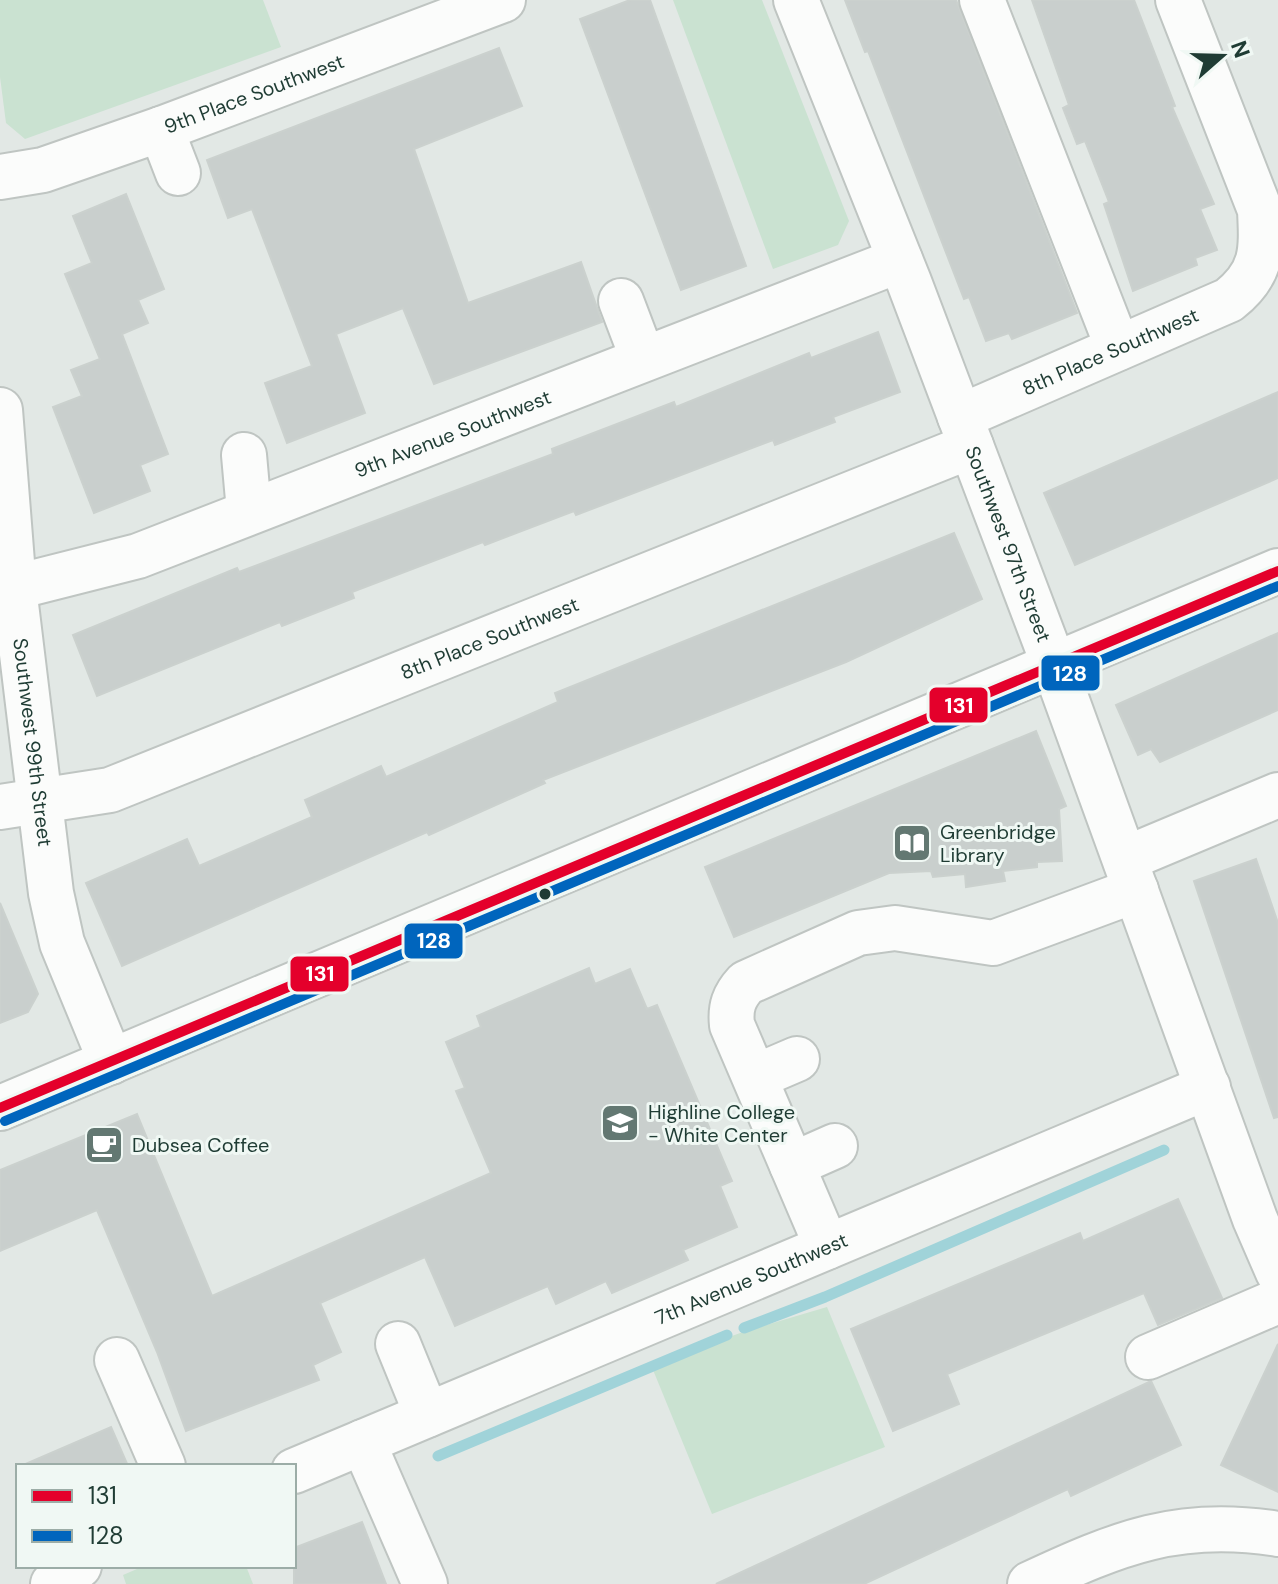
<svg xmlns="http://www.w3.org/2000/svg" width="1278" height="1584" viewBox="0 0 1278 1584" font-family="'DM Sans',sans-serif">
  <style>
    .green { fill: #cae2d1 }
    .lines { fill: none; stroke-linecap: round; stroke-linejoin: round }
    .stream { stroke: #a0d3d9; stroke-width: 11 }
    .building { fill: #c9cfcd; stroke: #cbd1ce; stroke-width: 2 }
    .minor-casing { stroke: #bfc5c2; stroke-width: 48 }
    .minor { stroke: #fbfcfb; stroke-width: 44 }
    .bus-1-casing { stroke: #f0f8f4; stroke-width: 16 }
    .bus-2-casing { stroke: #f0f8f4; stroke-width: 16 }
    .bus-1 { stroke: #e4002b; stroke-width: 10 }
    .bus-2 { stroke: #0065bd; stroke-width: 10 }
    .bus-dot { fill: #1f3c34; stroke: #f0f8f4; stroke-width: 3 }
    .labels { text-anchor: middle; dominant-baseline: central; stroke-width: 6; stroke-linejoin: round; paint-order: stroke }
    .street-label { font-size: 20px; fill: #1f3c34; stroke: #f0f8f4 }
    .poi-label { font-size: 20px; fill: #1f3c34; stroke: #f0f8f4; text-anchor: start }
    .line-badge { stroke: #f0f8f4; stroke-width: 3 }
    .badge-label { font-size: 22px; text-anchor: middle; font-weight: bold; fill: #fff }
  </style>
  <rect width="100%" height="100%" fill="#e2e8e5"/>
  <g class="green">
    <path d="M0 0H263L281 47 25 139 6 123 0 77Z"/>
    <path d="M673 0H762L849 221 838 245 773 269Z"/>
    <path d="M827 1307 885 1447 712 1514 651 1365 743 1332Z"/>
    <path d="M144 1566H246L253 1584H126L123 1575Z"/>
  </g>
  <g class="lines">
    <g class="stream">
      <path d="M744 1328 825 1297 1164 1150"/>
      <path d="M438 1456 727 1335"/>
    </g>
  </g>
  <g class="building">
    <path d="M630 0H650L746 266 681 290 580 19Z"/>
    <path d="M845 0H956L1077 313 1012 339 1009 333 986 341 969 297 964 299 868 51 865 52Z"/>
    <path d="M1032 0H1134L1175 106 1172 107 1214 204 1200 209 1217 250 1195 258 1197 265 1133 291 1104 204 1109 202 1085 141 1077 144 1063 108 1069 105Z"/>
    <path d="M499 48 522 106 414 149 468 303 581 262 602 322 434 384 403 308 336 334 365 413 287 443 265 383 312 366 252 209 228 218 207 160Z"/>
    <path d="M126 194 164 289 138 300 148 323 122 334 168 454 140 465 150 491 94 513 53 407 82 396 71 370 100 359 65 274 92 263 73 216Z"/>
    <path d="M878 332 900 392 833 417 835 422 775 445 773 440 576 515 574 511 485 545 483 542 352 592 354 598 282 626 280 622 97 696 73 635 237 568 239 572 553 454 552 449 674 402 676 407 809 353 811 358Z"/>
    <path d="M1278 392V478L1075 565 1044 493Z"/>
    <path d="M954 533 982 599 846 662 543 780 545 783 429 835 427 832 122 966 86 883 187 839 199 866 312 817 305 800 381 766 386 777 558 702 555 693Z"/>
    <path d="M1278 633V710L1160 762 1151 749 1138 755 1116 705Z"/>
    <path d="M1036 731 1066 806 1059 809 1062 861 1037 862V867L1003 871 1005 881 966 887 965 874 933 877 931 871 889 873 734 937 705 867Z"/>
    <path d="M1256 859 1278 923V1117L1274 1118 1194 881Z"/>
    <path d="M0 903 38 994 28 1012 0 1023Z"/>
    <path d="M589 968 595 984 630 969 647 1009 657 1005 732 1181 720 1186 737 1227 683 1250 688 1260 612 1293 606 1281 556 1304 548 1286 455 1326 425 1257 320 1303 341 1352 313 1365 319 1380 186 1431 157 1352 97 1210 0 1251V1170L137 1114 212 1296 491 1173 456 1091 465 1088 446 1042 481 1027 477 1016Z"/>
    <path d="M1178 1199 1222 1298 1158 1325 1144 1293 947 1374 959 1404 893 1431 851 1329 1080 1233 1083 1241Z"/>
    <path d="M1278 1344V1492L1221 1465Z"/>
    <path d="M1151 1381 1181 1445 1071 1496 1068 1489 864 1584H716Z"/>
    <path d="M111 1427 128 1466H21Z"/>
    <path d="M362 1522 386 1584H294V1548Z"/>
  </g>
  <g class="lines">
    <defs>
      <g id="minor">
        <path id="s1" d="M796 0 909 282 1054 665 1255 1219 1278 1272"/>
        <path d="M982 0 1118 348"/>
        <path d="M161 129 178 173"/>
        <path id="s2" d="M0 177 43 170 161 129 503 0"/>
        <path d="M621 301 643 359"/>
        <path id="s3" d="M0 410 14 588 51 893 62 943 111 1062"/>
        <path id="s4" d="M960 417 1229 300C1263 273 1262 251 1260 210L1178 0"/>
        <path d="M244 455 249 511"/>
        <path id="s5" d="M0 591 138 556 900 260"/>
        <path id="s6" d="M0 807 110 790 971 446"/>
        <path d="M1125 859 1278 795"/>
        <path d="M755 1077 797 1059"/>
        <path d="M0 1108 1278 571"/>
        <path d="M792 1165 835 1146"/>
        <path d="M827 1247 732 1025C730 1007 734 996 746 983L858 933 895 928 993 943 1136 890"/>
        <path d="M398 1344 427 1415"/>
        <path d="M1148 1357 1278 1301"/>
        <path d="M117 1360 163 1466"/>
        <path d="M363 1442 425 1584"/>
        <path id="s7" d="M294 1471 1208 1087"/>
        <path d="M53 1584 79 1566"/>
        <path d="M1030 1584C1118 1543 1179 1518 1278 1534"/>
      </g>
    </defs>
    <use href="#minor" class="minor-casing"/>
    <use href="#minor" class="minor"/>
    <defs>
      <path id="bus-1" d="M0 1108 1278 571"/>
      <path id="bus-2" d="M5 1121 1278 586"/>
    </defs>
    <use href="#bus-1" class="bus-1-casing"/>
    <use href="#bus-2" class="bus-2-casing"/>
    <use href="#bus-1" class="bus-1"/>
    <use href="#bus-2" class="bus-2"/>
  </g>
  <defs>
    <symbol id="library-square" viewBox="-11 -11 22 22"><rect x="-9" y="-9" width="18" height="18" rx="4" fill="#637872" stroke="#f0f8f4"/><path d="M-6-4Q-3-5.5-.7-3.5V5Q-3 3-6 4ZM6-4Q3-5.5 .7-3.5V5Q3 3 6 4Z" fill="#fff"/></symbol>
    <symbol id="university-square" viewBox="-11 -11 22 22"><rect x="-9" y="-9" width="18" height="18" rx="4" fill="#637872" stroke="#f0f8f4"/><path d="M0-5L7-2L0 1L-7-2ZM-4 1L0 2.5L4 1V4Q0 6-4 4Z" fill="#fff"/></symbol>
    <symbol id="cafe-square" viewBox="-11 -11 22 22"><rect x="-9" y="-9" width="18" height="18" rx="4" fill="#637872" stroke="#f0f8f4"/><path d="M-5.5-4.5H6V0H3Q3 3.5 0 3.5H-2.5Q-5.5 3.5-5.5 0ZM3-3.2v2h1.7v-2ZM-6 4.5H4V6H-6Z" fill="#fff"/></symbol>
  </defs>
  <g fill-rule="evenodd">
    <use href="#library-square" x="890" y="821" width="44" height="44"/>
    <use href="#university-square" x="598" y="1101" width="44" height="44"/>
    <use href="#cafe-square" x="82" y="1123" width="44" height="44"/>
  </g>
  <circle class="bus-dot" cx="545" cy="894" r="7"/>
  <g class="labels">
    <g class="street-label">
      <text stroke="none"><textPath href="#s2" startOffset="268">9th Place Southwest</textPath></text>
      <text stroke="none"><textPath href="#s4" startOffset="164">8th Place Southwest</textPath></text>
      <text stroke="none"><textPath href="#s5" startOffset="480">9th Avenue Southwest</textPath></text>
      <text stroke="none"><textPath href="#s1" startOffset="584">Southwest 97th Street</textPath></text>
      <text stroke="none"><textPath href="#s6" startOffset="520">8th Place Southwest</textPath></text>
      <text stroke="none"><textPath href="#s3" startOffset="334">Southwest 99th Street</textPath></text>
      <text stroke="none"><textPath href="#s7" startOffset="496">7th Avenue Southwest</textPath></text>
    </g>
    <g class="poi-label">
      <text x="940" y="832">Greenbridge<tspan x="940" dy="23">Library</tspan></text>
      <text x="648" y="1112">Highline College<tspan x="648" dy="23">- White Center</tspan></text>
      <text x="132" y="1145">Dubsea Coffee</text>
    </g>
  </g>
  <g class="line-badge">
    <rect x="1040" y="654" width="61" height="38" rx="8" fill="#0065bd"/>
    <rect x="928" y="686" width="61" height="38" rx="8" fill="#e4002b"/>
    <rect x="403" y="922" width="61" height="38" rx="8" fill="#0065bd"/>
    <rect x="289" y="955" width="61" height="38" rx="8" fill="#e4002b"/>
  </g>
  <g class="badge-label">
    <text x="1070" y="681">128</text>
    <text x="959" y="713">131</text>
    <text x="434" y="948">128</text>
    <text x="320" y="981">131</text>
  </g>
  <rect x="16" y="1464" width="280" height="104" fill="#f0f8f4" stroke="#9cada7" stroke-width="2"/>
  <rect x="32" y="1490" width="40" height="12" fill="#e4002b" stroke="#9cada7" stroke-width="2"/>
  <text x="88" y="1504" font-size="24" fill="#1f3c34">131</text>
  <rect x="32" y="1530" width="40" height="12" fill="#0065bd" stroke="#9cada7" stroke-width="2"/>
  <text x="88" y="1544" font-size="24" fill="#1f3c34">128</text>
  <g transform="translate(1222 56) rotate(70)" stroke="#f0f8f4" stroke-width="6" paint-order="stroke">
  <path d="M0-6L14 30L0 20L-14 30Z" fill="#1f3c34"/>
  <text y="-12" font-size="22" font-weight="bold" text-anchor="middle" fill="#1f3c34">N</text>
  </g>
</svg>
